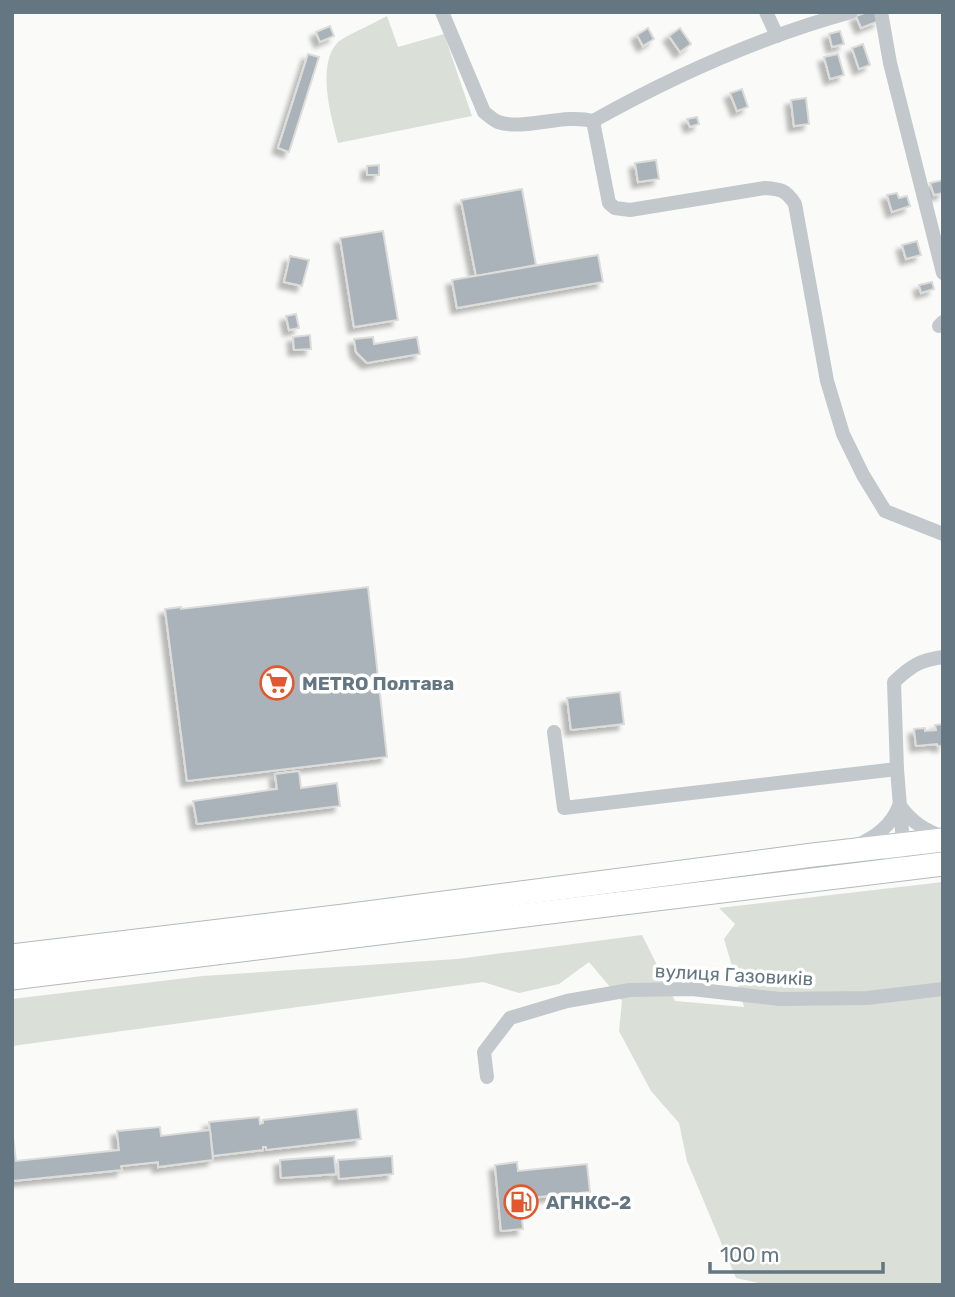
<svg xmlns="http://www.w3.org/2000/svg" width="955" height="1297" viewBox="0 0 955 1297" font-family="Rubik,sans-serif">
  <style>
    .green { fill: #dadfd7 }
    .building { fill: #aab3b9; stroke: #dcdcda; stroke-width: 2; filter: url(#shadow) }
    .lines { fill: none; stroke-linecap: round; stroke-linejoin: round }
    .trunk-casing { stroke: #b4b9bd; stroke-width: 25 }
    .minor { stroke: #c3c8cc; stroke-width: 14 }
    .trunk { stroke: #fff; stroke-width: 23 }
    .labels { text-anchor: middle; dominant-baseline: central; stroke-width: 7; stroke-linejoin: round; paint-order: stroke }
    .poi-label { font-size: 19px; font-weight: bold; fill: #657683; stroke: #fff; text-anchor: start }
    .street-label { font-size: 19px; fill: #657683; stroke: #fff }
  </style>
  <defs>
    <filter id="shadow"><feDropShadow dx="-5.5" dy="5.5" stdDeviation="2" flood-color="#0004"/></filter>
  </defs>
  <rect width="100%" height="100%" fill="#fafaf8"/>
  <g class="green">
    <path d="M387 16 398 47 444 34 472 116 338 143C331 116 316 65 338 42 345 36 377 22 387 16Z"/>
    <path d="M943 882V1285H767L736 1278 687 1161 679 1123 651 1091 619 1031 622 1001 589 962 559 984 519 993 483 982 12 1046V999L203 976 457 959 642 935 675 1001 744 1007 724 939 735 924 719 908Z"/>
  </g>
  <g class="building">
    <path d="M867 12H875L879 21 861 28 856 16Z"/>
    <path d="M330 26 334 36 320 42 316 32Z"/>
    <path d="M648 28 654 39 643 46 637 35Z"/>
    <path d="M680 28 691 44 680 52 669 36Z"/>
    <path d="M840 31 844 44 832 47 829 34Z"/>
    <path d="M863 44 870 65 859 69 852 48Z"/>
    <path d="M308 54 319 57 289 152 278 148Z"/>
    <path d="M838 54 844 75 830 79 824 57Z"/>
    <path d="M742 89 748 107 737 111 730 93Z"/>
    <path d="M806 98 809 124 794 126 791 100Z"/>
    <path d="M697 117 699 124 690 127 687 119Z"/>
    <path d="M656 160 659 179 638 182 635 163Z"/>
    <path d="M379 165V175H367V166Z"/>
    <path d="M943 180V193L934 195 930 183Z"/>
    <path d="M522 189 536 265 476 276 461 200Z"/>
    <path d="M897 193 899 198 907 196 910 206 892 212 887 195Z"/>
    <path d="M383 231 398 320 354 327 340 238Z"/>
    <path d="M917 241 921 255 906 259 902 245Z"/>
    <path d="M598 255 603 282 457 308 452 280Z"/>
    <path d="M290 256 309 260 302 286 284 282Z"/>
    <path d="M932 282 934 289 921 293 919 285Z"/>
    <path d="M296 314 299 328 289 330 286 316Z"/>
    <path d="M310 335 311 349 294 350 293 337Z"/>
    <path d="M373 337 374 344 417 337 420 354 367 363 356 352 354 339Z"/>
    <path d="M368 587 387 757 187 781 165 609 181 607V609Z"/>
    <path d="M620 692 624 724 571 730 567 698Z"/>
    <path d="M943 724V746H938L937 744 916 746 914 729 925 728V731L936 730 935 725Z"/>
    <path d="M299 771 301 788 337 783 340 806 197 824 193 801 277 789 275 774Z"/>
    <path d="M357 1109 361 1139 266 1150V1147H263V1150L213 1156 209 1122 259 1117 260 1124 263 1123V1120Z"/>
    <path d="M160 1127 161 1136 210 1130 213 1160 158 1167V1162L121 1166 122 1170 13 1181 12 1130 16 1161 119 1150 117 1131Z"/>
    <path d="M334 1156 336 1174 281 1178 280 1160Z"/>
    <path d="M392 1156 393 1174 339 1179 338 1160Z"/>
    <path d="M517 1162 518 1171 587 1164 590 1192 520 1199 523 1229 501 1231 495 1165Z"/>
  </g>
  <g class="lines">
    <defs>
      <g id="trunk">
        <path d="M12 956 344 916 813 855 943 840"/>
        <path d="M12 978 943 864"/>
      </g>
    </defs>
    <use href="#trunk" class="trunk-casing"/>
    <g class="minor">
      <path d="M442 12 484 112C489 116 493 120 498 122 525 131 563 113 593 121L609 203 615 208 630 210 765 188C781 189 786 190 795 204L827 381 843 434 863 475 885 511 943 534"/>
      <path d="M766 12 777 36"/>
      <path d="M881 12 890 63 943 273"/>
      <path d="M593 121C675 75 760 37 851 12"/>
      <path d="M939 326 943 322"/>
      <path d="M554 732 564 808 897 769"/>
      <path d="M900 806C913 823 923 829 943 837"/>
      <path d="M856 846C876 837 891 826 899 806"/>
      <path d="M882 870 897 857 903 844 897 769 894 682C911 666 920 660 943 657"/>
      <path d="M487 1077 484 1052 510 1018 567 1001 630 990 692 989 780 999 867 998 943 989"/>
    </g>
    <use href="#trunk" class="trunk"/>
  </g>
  <defs>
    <symbol id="supermarket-ring" viewBox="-11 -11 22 22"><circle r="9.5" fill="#fff" stroke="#e4572e" stroke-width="1.5"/><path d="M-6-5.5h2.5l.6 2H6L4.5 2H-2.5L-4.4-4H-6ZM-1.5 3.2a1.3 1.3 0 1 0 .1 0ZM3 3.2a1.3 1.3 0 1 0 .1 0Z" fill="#e4572e"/></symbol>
    <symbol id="fuel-ring" viewBox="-11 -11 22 22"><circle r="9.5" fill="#fff" stroke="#e4572e" stroke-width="1.5"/><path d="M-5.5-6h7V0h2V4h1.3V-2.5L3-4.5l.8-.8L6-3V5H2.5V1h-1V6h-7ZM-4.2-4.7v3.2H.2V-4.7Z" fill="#e4572e"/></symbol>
  </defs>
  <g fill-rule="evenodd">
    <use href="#supermarket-ring" x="258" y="664" width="38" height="38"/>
    <use href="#fuel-ring" x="502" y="1183" width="38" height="38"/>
  </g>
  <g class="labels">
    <g class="poi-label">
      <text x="302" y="683">METRO Полтава</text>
      <text x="546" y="1202">АГНКС-2</text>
    </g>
    <g class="street-label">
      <text transform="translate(734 975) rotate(3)">вулиця Газовиків</text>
    </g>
  </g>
  <rect width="955" height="1297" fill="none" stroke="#657683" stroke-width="28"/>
  <path d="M710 1262v10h173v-10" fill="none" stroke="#657683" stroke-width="3.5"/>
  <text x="720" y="1262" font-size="21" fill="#657683" stroke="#ffffff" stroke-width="5" paint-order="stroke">100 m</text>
</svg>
